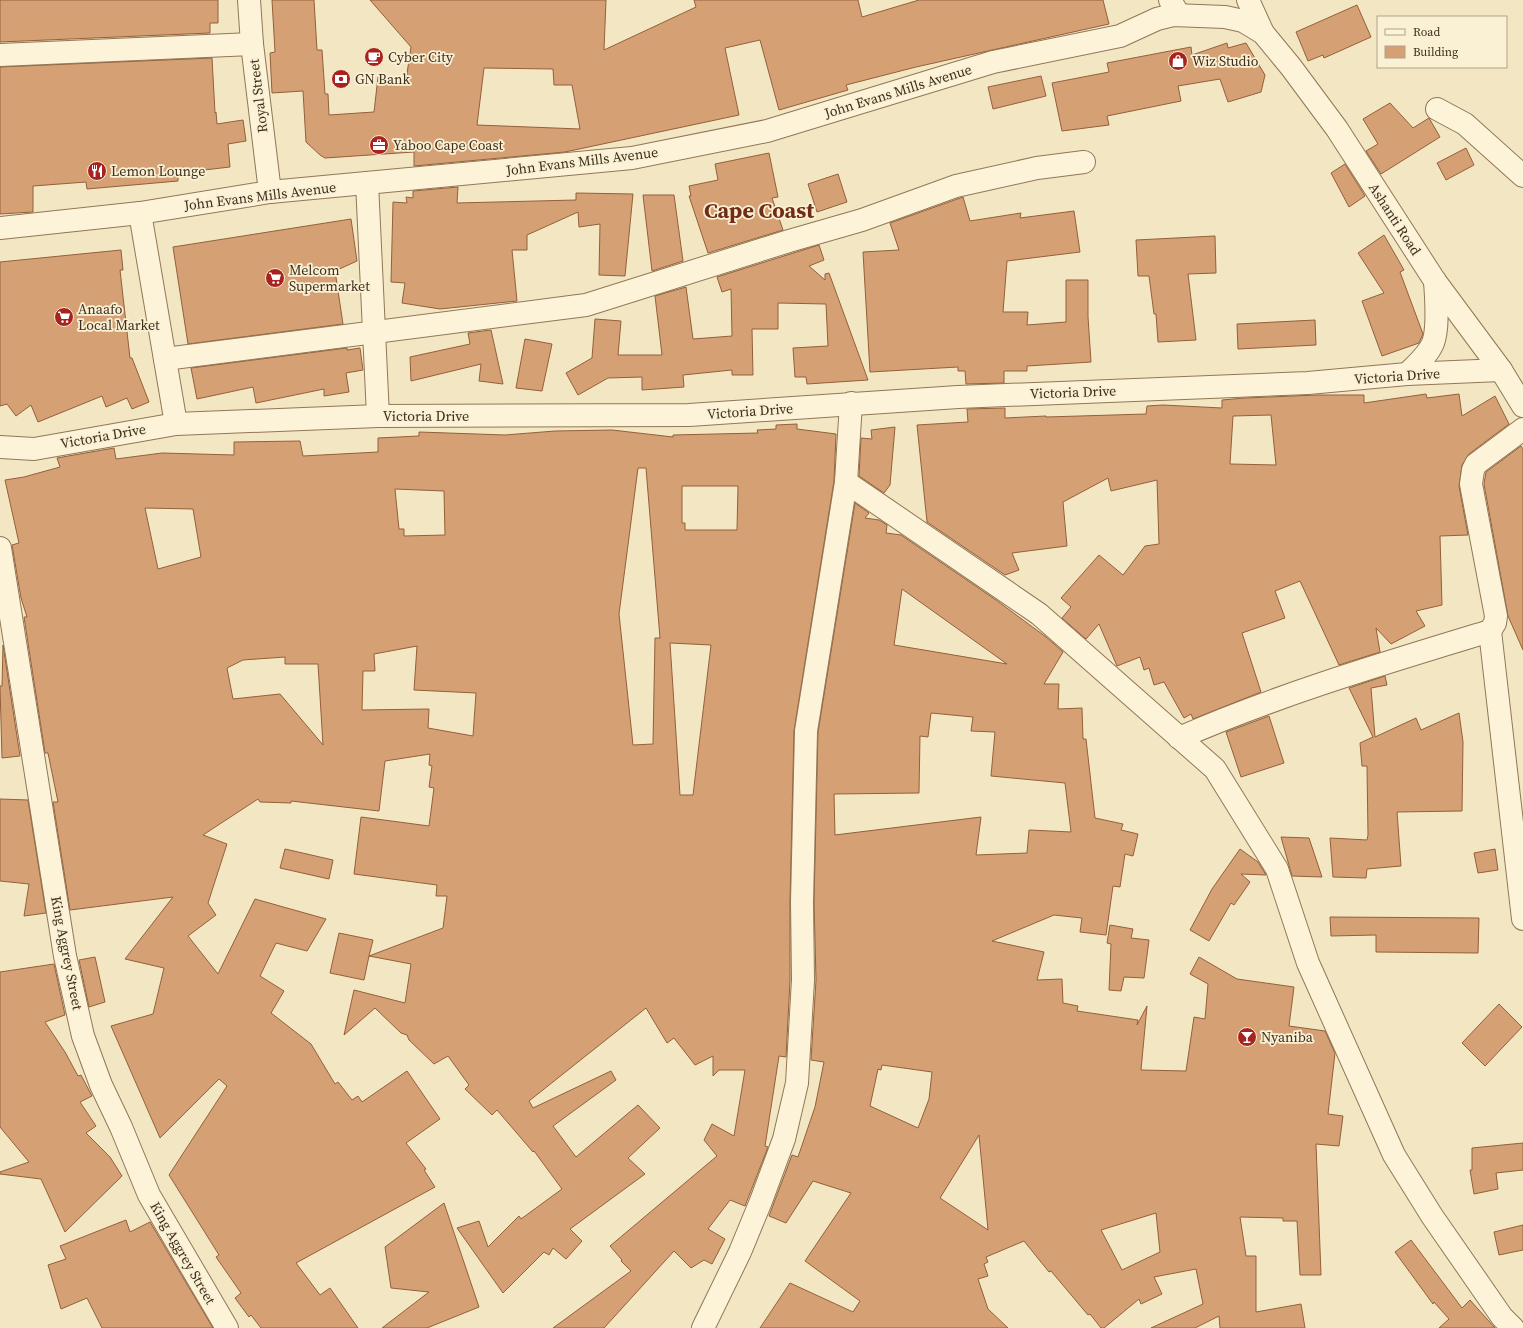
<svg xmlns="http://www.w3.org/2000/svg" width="1523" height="1328" viewBox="0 0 1523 1328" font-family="'Source Serif 4',serif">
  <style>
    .building { fill: #d6a075; stroke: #93603a; fill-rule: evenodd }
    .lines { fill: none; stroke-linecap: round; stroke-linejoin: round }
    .minor-casing { stroke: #917757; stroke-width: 24 }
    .tertiary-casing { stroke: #917757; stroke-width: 24 }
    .minor { stroke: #fdf3d8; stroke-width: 22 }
    .tertiary { stroke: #fdf3d8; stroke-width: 22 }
    .labels { text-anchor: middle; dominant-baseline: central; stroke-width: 3.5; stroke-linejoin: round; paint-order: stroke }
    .poi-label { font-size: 14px; fill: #3f2e1d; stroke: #faf0d4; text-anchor: start }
    .street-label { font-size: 14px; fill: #3f2e1d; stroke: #faf0d4 }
    .town-label { font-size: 22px; font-weight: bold; fill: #712c17; stroke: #faf0d4 }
  </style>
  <rect width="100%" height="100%" fill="#f3e6c3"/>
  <g class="building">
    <path d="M0 0H218V23H210V33L0 42Z"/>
    <path d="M272 0H314L317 50H322L325 94H328L329 115 374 112 378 77 406 80 411 47 370 0H606L604 50 696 7 694 0H858L862 17 919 0H1103L1109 24 916 67 846 85 848 90 779 110 760 40 725 48 739 115 565 152 414 166V152L325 158 320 155 306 142 303 91 272 93 270 53 275 52ZM484 68 553 69 554 85H572L580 129 477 125Z"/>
    <path d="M1357 5 1371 37 1324 58 1323 55 1308 61 1296 32Z"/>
    <path d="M1227 43 1228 48 1246 43 1265 75 1261 92 1228 102 1220 79 1178 86 1181 101 1107 116 1109 125 1062 131 1052 83 1109 72 1107 63 1191 47 1192 55Z"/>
    <path d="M212 58 215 113 216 112 217 124 243 120 246 141 228 144 230 167 178 173V181L87 189 86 182 33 186V212L0 214V67Z"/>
    <path d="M1041 76 1046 96 993 109 988 87Z"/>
    <path d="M1390 103 1413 128 1429 118 1440 137 1381 174 1366 151 1378 144 1363 119Z"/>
    <path d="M1466 148 1474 165 1446 180 1437 163Z"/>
    <path d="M769 153 778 197 772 198 783 230 708 253 689 196H691L689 186 718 180 715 164Z"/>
    <path d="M1345 164 1365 196 1349 207 1331 173Z"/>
    <path d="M838 174 847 202 817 212 808 184Z"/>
    <path d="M458 187 457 203 576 200V193L633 194 625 276 599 275 600 224 579 227 578 212 527 235V250H512L517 301 440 309 402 303 405 283 391 282 393 202 407 203 406 197 413 198V191Z"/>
    <path d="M643 195H674L683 261 652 271Z"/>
    <path d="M963 197 970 221 1021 213 1020 218 1074 211 1080 252 1007 261 1003 312H1028L1027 325 1066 322V280H1088V317L1091 362 1027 366V371H1004V383L966 384 965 371H958V367L870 372 863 252 899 250 890 223Z"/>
    <path d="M351 219 357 261 335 271 343 324 188 344 173 247Z"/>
    <path d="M1384 235 1404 270 1400 272 1423 334 1419 343 1382 356 1362 301 1384 293 1358 253Z"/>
    <path d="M1215 236 1216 273 1188 274 1196 340 1158 342 1156 314H1154L1149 276H1138L1136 240Z"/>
    <path d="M819 245 824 260 809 266 825 280V274L829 273 868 380 807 384 806 377H795L793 348 828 346 826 304 778 303V329H752L753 375H732V370L683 375 684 387 642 390V377L608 378 578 395 566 373 592 358 595 319 621 321 618 355H662L655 296 686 287 693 339 732 336 731 289 722 292 717 277Z"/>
    <path d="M121 250 123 270H120L130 358H132L149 402 132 409 127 398 106 407 102 396 38 422 31 405 16 416 7 404 0 406V262Z"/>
    <path d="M1315 320 1316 345 1238 349 1237 324Z"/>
    <path d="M491 330 503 384 479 381 481 364 411 381 410 357 470 344 468 333Z"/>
    <path d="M525 339 552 344 542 391 516 388Z"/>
    <path d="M347 348V350L360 348 363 370 346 373 349 392 324 396V389L256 403 253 387 197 399 191 368Z"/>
    <path d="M1426 394 1427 398 1459 394 1462 416 1495 396 1509 424 1469 454 1462 465 1459 486 1468 535 1440 536 1442 605 1416 611 1425 626 1391 644 1376 628 1380 652 1339 665 1300 581 1275 591 1285 618 1242 633 1261 692 1193 719 1191 714 1184 718 1164 682 1154 685 1149 668 1144 670 1140 657 1117 666 1099 624 1086 639 1062 618 1071 607 1061 598 1099 555 1123 575 1145 546 1159 544 1157 480 1111 491 1108 478 1063 502 1067 546 1012 553 1019 570 1005 575 927 522 917 425 968 422 967 409 1005 408V418L1046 416V417L1146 414 1147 406 1163 405 1222 408V400L1245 398 1317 395H1364V403ZM1271 415 1276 465 1230 464 1233 416Z"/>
    <path d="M797 424V429L836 434 834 481 794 731 790 902V980L786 1057 779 1056 765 1146 768 1147 745 1206 730 1200 708 1229 725 1239 712 1264 704 1260 691 1268 674 1251 604 1328H553L631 1271 621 1261 622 1260 610 1246 717 1156 704 1140 712 1124 734 1136 745 1070H719L713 1076V1056L695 1065 674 1038 667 1043 646 1008 529 1101 533 1108 611 1071 616 1080 553 1126 576 1157 638 1105 660 1128 628 1158 645 1174 570 1229 582 1241 566 1259 553 1248 549 1255 544 1252 503 1293 457 1228 479 1221 488 1247 519 1216 521 1219 562 1189 534 1151 533 1152 497 1110 492 1115 465 1089 469 1085 448 1056 434 1064 409 1040 407 1035 401 1033 375 1008 344 1035 354 990 405 1003 411 964 369 956 364 980 330 973 339 933 373 940 369 956 443 928 447 896H436L437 885 354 874 361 817 429 826 434 788 429 787 432 766 429 765 430 754 385 761 379 811 291 801V803L260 802 258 799 203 835 227 844 208 903 216 915 188 936 218 974 255 899 326 919 307 951 276 943 260 976 284 991 271 1013 311 1044 335 1084 338 1082 352 1100 358 1096 362 1102 407 1071 440 1119 406 1143 426 1169 424 1170 435 1187 296 1263 320 1295 330 1288 358 1328H261L251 1315 249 1317 235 1298 241 1293 216 1257 219 1255 169 1175 227 1086 219 1079 160 1138 111 1026 153 1014 164 968 125 959 173 897 70 910 53 802H58L48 753H45L24 617H27L21 598 12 545 19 543 5 480 24 477 60 467 57 458 114 448 116 459 162 453 234 455V442L300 441 303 456 378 452V438L419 436V432L505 435 555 431 612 430 673 437V435L758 433 757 430 776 429V425ZM638 468H646L660 638H655L653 744 633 745 619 614ZM682 486H738L737 530H685V523H682ZM395 489 444 491 445 535 404 536V529H399ZM145 508 193 509 201 557 158 569ZM670 643 711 645 693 795H680ZM417 646 414 690 476 693 473 736 428 728 429 709 362 710 363 671H375L374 654ZM285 657V664H318L323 745 280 694 233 699 227 668 243 660Z"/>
    <path d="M895 427 890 485 884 493 859 476 861 438 872 439 871 430Z"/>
    <path d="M1521 446 1523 449V650L1508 616 1484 484 1486 472Z"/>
    <path d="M855 503 869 513 865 518 879 520 887 525 886 533 901 535 996 600 1046 637 1063 652 1044 684H1059L1058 709 1082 708 1083 739H1086L1095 818 1123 824 1121 830 1138 834 1133 856 1125 854 1120 887 1113 886 1106 935 1080 932 1082 918 1054 915 992 941 1044 952 1037 980 1062 979 1063 1003 1078 1006 1077 1011 1138 1020 1137 1025 1147 1006 1141 1070 1186 1071 1194 1017 1205 1019 1208 984 1190 974 1199 957 1237 979 1294 987 1289 1026 1325 1031 1335 1053 1328 1114 1343 1116 1339 1146 1316 1144 1321 1275H1300L1297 1221H1283V1218L1240 1217 1246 1256H1256V1312L1301 1304 1305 1328H1220L1219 1316 1195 1328H1151L1203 1304 1196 1269 1154 1277 1162 1294 1141 1304 1139 1299 1104 1328H1101L1090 1314 1088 1315 1051 1271 1049 1272 1024 1241 986 1257 988 1262 984 1264 988 1276 978 1279 988 1309 1008 1328H760L790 1283 853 1312 860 1301 805 1261 851 1193 813 1181 786 1223 769 1216 792 1155 798 1157 815 1107 824 1062 811 1060 816 980 814 902 818 732ZM902 589 1007 664 894 645ZM931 713 973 717 971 731 995 732 991 776 1065 783 1071 832 1029 830 1027 853 976 855 981 817 835 835 834 794 919 793 920 736 928 737ZM882 1065 932 1072 929 1099 918 1128 870 1106 878 1069 881 1070ZM979 1135 988 1230 940 1198ZM1156 1213 1160 1252 1122 1270 1101 1230Z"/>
    <path d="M3 645 20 756 2 758 0 686H2Z"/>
    <path d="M1385 676 1387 685 1371 688 1375 737 1416 718 1421 730 1459 713 1463 742 1462 811 1397 812 1401 866 1367 869 1366 878 1333 877 1330 838 1367 840 1368 835 1367 766H1362L1360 743 1373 737 1349 688Z"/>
    <path d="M1269 716 1284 763 1241 777 1226 732Z"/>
    <path d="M0 799 28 800 46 913 24 916 29 884 0 881Z"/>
    <path d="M1281 837 1309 838 1322 877 1292 876Z"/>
    <path d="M285 849 333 860 329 879 280 868Z"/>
    <path d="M1240 849 1258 862 1266 875 1241 874 1250 882 1234 905 1231 903 1209 941 1190 930 1212 889Z"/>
    <path d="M1495 849 1498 870 1478 873 1474 853Z"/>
    <path d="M1330 917 1479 918 1478 953 1376 952V935L1331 936Z"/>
    <path d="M1110 925 1133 929 1131 938 1149 940 1144 978 1124 977 1121 991 1109 990 1111 944 1107 943Z"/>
    <path d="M95 957 105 1002 89 1007 79 960Z"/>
    <path d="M54 964 65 1015 45 1022 65 1052 78 1076 81 1075 92 1096 80 1102 96 1126 86 1133 110 1157 122 1176 65 1232 41 1179 0 1174V1172L29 1162 0 1127V972Z"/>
    <path d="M1499 1004 1522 1027 1485 1066 1462 1043Z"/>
    <path d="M1523 1143V1170L1496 1173 1498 1189 1474 1194 1470 1170H1472V1148Z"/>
    <path d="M444 1203 479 1307 427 1328H382L429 1292 391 1288 385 1247Z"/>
    <path d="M126 1220 130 1232 150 1222 213 1328H102L87 1298 61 1309 48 1265 66 1259 60 1246Z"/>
    <path d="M1523 1225V1250L1499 1255 1494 1232Z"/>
    <path d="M1411 1240 1462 1308 1470 1300 1495 1328H1439L1449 1319 1434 1302 1433 1304 1395 1252Z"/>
  </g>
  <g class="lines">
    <defs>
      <g id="minor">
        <path d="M249 0 252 44 270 192"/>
        <path d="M1170 0 1176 10"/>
        <path d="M0 55 252 44"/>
        <path d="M1437 109 1465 124 1523 176"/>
        <path d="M367 183 378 416"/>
        <path d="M140 213 176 424"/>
        <path d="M165 359 586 305 789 241 862 220 956 186 1037 168 1084 162"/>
        <path d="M846 482 1039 614 1215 769 1277 869 1308 963 1394 1155 1432 1216 1502 1317 1513 1328"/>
        <path d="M0 548 65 956 83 1036 101 1085 121 1127 149 1195 227 1328"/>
        <path d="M1490 631 1523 919"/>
        <path d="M1179 738C1280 694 1385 663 1490 631L1495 623 1496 616 1471 484 1473 470 1476 464 1523 429"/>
        <path d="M703 1328 740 1252 761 1201 784 1139 797 1083 803 980 802 902 806 731 846 482 851 403"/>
      </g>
      <g id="tertiary">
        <path d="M1248 0 1263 33"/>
        <path d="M0 228 140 213 270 192 632 158 767 131 993 62 1120 36 1157 19 1173 15 1225 17 1243 21 1263 33 1291 67 1337 129 1435 281 1501 370 1523 406"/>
        <path d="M1407 374C1416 365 1428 355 1433 343 1439 327 1436 298 1435 281"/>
        <path d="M0 447 34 449 176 424 378 416 689 415 958 397 1308 383 1407 374 1501 370"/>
      </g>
    </defs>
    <use href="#minor" class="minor-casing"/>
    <use href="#tertiary" class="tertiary-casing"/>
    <use href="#minor" class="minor"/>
    <use href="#tertiary" class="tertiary"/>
  </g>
  <defs>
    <symbol id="cafe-disc" viewBox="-11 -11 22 22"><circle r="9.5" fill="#a8221f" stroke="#faf0d4"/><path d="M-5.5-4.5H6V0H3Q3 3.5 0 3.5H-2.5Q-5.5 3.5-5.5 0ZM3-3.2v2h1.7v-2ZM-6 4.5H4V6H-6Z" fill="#fff"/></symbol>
    <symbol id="shop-disc" viewBox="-11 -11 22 22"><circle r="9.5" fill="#a8221f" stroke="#faf0d4"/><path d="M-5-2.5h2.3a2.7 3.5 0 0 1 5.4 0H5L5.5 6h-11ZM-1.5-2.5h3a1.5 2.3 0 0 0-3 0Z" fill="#fff"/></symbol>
    <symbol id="bank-disc" viewBox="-11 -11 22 22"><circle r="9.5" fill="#a8221f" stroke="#faf0d4"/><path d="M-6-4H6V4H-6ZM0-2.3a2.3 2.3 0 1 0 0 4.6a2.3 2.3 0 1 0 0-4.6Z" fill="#fff"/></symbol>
    <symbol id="office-disc" viewBox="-11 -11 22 22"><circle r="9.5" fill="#a8221f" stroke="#faf0d4"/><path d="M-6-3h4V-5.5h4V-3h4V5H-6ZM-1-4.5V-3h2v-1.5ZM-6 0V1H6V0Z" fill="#fff"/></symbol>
    <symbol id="restaurant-disc" viewBox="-11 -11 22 22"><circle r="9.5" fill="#a8221f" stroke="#faf0d4"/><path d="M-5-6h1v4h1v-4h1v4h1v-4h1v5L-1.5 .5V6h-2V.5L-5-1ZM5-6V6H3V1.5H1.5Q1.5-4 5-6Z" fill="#fff"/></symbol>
    <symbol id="supermarket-disc" viewBox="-11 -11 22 22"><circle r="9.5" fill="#a8221f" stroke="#faf0d4"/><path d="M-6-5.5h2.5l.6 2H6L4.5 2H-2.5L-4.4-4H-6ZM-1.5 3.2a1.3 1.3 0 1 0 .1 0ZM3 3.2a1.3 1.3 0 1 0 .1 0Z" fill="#fff"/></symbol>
    <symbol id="bar-disc" viewBox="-11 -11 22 22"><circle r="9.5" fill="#a8221f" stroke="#faf0d4"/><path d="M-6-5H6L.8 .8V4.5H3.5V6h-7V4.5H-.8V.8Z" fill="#fff"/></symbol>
  </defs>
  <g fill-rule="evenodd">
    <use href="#cafe-disc" x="363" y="46" width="22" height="22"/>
    <use href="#shop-disc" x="1167" y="50" width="22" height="22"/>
    <use href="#bank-disc" x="330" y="68" width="22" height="22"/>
    <use href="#office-disc" x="368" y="134" width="22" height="22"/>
    <use href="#restaurant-disc" x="86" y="160" width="22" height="22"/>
    <use href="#supermarket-disc" x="264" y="267" width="22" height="22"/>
    <use href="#supermarket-disc" x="53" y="306" width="22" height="22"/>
    <use href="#bar-disc" x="1236" y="1026" width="22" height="22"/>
  </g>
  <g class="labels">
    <g class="poi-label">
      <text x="388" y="57">Cyber City</text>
      <text x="1192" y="61">Wiz Studio</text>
      <text x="355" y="79">GN Bank</text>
      <text x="393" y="145">Yaboo Cape Coast</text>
      <text x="111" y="171">Lemon Lounge</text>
      <text x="289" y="270">Melcom<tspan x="289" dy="16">Supermarket</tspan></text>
      <text x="78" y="309">Anaafo<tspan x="78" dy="16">Local Market</tspan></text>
      <text x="1261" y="1037">Nyaniba</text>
    </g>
    <g class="street-label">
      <text transform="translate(898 91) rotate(-17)">John Evans Mills Avenue</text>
      <text transform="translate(258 96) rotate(-97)">Royal Street</text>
      <text transform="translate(582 161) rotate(-7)">John Evans Mills Avenue</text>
      <text transform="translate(260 196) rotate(-7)">John Evans Mills Avenue</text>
      <text transform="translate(1395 219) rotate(57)">Ashanti Road</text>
      <text transform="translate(1397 376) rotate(-4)">Victoria Drive</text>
      <text transform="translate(1073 392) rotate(-2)">Victoria Drive</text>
      <text transform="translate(750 411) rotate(-4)">Victoria Drive</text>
      <text x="426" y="416">Victoria Drive</text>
      <text transform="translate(103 436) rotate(-10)">Victoria Drive</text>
      <text transform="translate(67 953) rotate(79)">King Aggrey Street</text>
      <text transform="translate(183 1253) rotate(60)">King Aggrey Street</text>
    </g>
    <g class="town-label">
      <text x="759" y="210">Cape Coast</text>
    </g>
  </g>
  <rect x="1377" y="16" width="130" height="52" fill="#faf0d4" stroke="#afa28b"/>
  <rect x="1385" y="29" width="20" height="6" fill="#fdf3d8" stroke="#afa28b"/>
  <text x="1413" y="36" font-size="12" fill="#3f2e1d">Road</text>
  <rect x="1385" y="46" width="20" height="12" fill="#d6a075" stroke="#afa28b"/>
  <text x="1413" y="56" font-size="12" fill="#3f2e1d">Building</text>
</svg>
